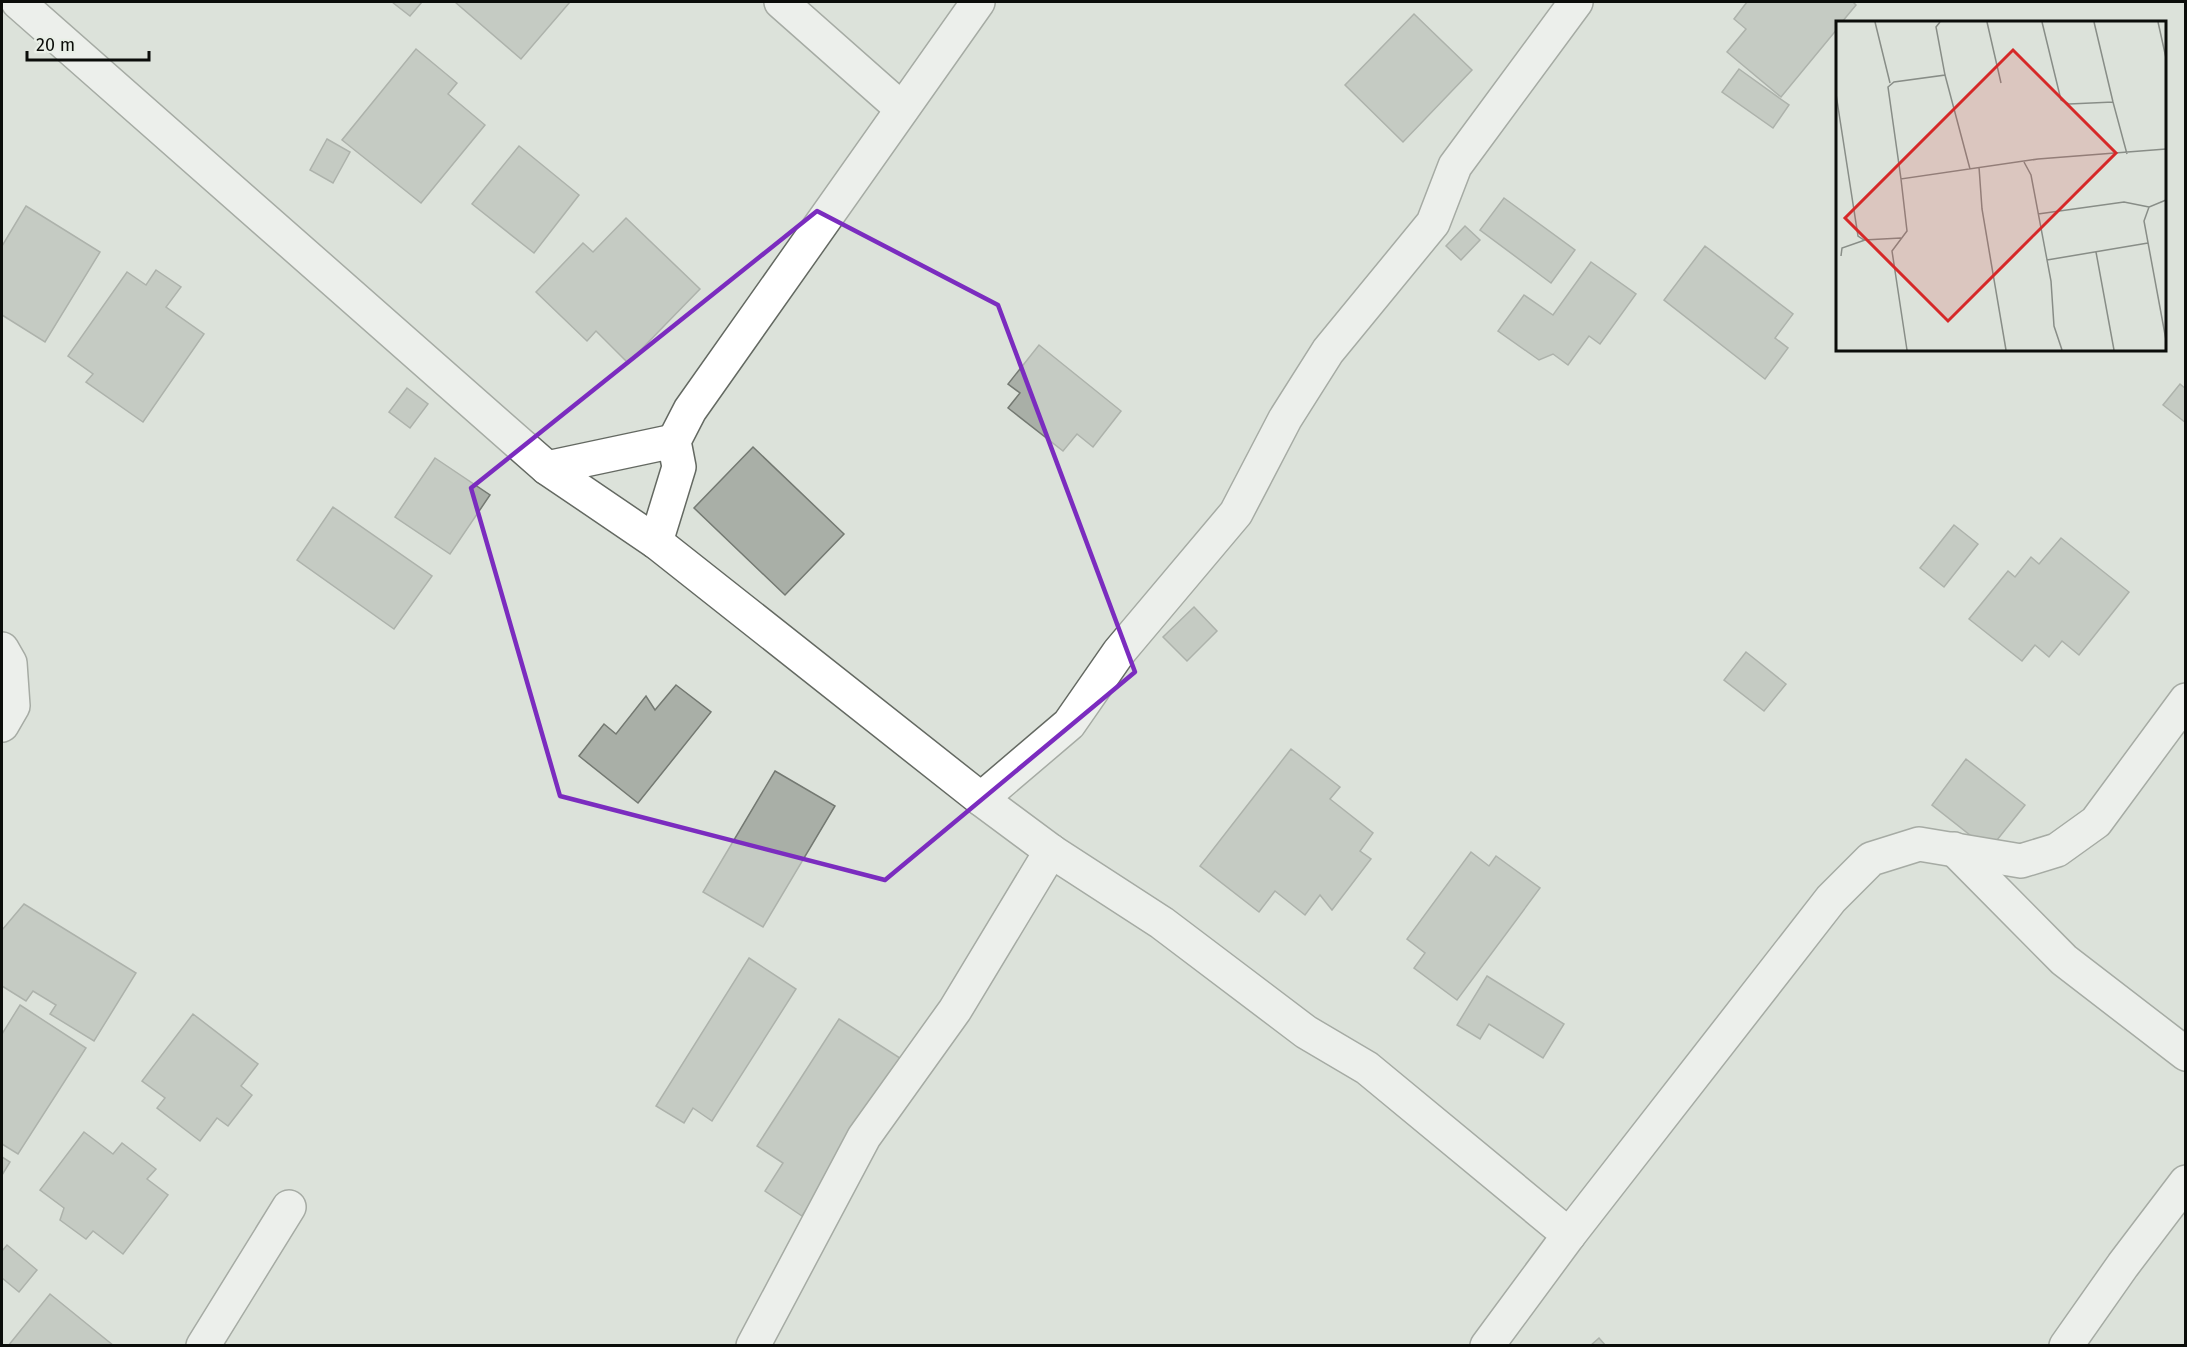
<svg xmlns="http://www.w3.org/2000/svg" width="2187" height="1347" viewBox="0 0 2187 1347" font-family="'Fira Sans',sans-serif">
  <style>
    .building { fill: #a9afa7; stroke: #747972; stroke-width: 1.5 }
    .lines { fill: none; stroke-linecap: round; stroke-linejoin: round }
    .minor-casing { stroke: #646962; stroke-width: 36 }
    .minor { stroke: #fff; stroke-width: 33 }
    .marked { fill: none; stroke: #7b2cbf; stroke-width: 4.5; stroke-linejoin: round }
    .inset-road { fill: none; stroke: #888d87; stroke-width: 1.5 }
    .view { fill: #d62828; fill-opacity: 0.15; stroke: #d62828; stroke-width: 3 }
    .inset-edge { fill: none; stroke: #0b0d0a; stroke-width: 3 }
  </style>
  <rect width="100%" height="100%" fill="#dce2da"/>
  <g class="building">
    <path d="M392 2H422L410 16Z"/>
    <path d="M455 2H570L521 59Z"/>
    <path d="M1747 2H1853L1856 5 1842 22H1838V28L1781 97 1727 52 1746 29 1734 19Z"/>
    <path d="M1414 14 1472 70 1403 142 1345 85Z"/>
    <path d="M416 49 457 83 448 94 485 125 421 203 342 140Z"/>
    <path d="M1739 69 1789 105 1773 128 1722 92Z"/>
    <path d="M327 139 350 152 333 183 310 170Z"/>
    <path d="M519 146 579 195 534 253 472 204Z"/>
    <path d="M1504 198 1575 250 1551 283 1480 230Z"/>
    <path d="M26 206 100 252 45 342 2 315V246Z"/>
    <path d="M626 218 700 289 628 363 596 331 587 341 536 292 583 243 593 252Z"/>
    <path d="M1465 226 1480 240 1461 260 1446 246Z"/>
    <path d="M1705 246 1793 314 1775 338 1788 348 1765 379 1664 300Z"/>
    <path d="M1591 262 1636 294 1600 344 1589 336 1568 365 1553 354 1539 360 1498 331 1524 295 1553 315Z"/>
    <path d="M156 270 181 287 166 307 204 334 143 422 86 382 93 374 68 356 127 272 146 285Z"/>
    <path d="M1039 345 1121 411 1093 447 1077 434 1063 451 1008 408 1020 393 1008 384Z"/>
    <path d="M2180 384 2186 389V423L2163 405Z"/>
    <path d="M407 388 428 404 410 428 389 412Z"/>
    <path d="M753 447 844 534 785 595 694 508Z"/>
    <path d="M435 458 490 495 450 554 395 517Z"/>
    <path d="M333 507 432 576 394 629 297 560Z"/>
    <path d="M1954 525 1978 544 1944 587 1920 568Z"/>
    <path d="M2061 538 2129 592 2079 655 2062 641 2049 657 2035 645 2022 661 1969 619 2008 571 2015 577 2031 557 2039 564Z"/>
    <path d="M1194 607 1217 631 1187 661 1163 637Z"/>
    <path d="M1746 652 1786 684 1764 711 1724 680Z"/>
    <path d="M676 685 711 712 638 803 579 756 604 724 616 734 646 696 655 710Z"/>
    <path d="M1291 749 1340 787 1330 799 1373 833 1360 851 1371 859 1332 910 1320 895 1305 915 1275 891 1259 912 1200 866Z"/>
    <path d="M1966 759 2025 805 1989 850 1932 805Z"/>
    <path d="M775 771 835 806 763 927 703 892Z"/>
    <path d="M1471 852 1489 866 1496 856 1540 888 1457 1000 1414 968 1425 953 1407 939Z"/>
    <path d="M24 904 136 973 94 1041 50 1014 56 1005 33 991 26 1001 2 986V930Z"/>
    <path d="M749 958 796 989 712 1121 693 1108 684 1123 656 1106Z"/>
    <path d="M1487 976 1564 1024 1543 1058 1489 1024 1480 1039 1457 1025Z"/>
    <path d="M20 1005 86 1048 18 1154 2 1144V1034Z"/>
    <path d="M193 1014 258 1064 241 1086 252 1095 228 1126 217 1118 200 1141 157 1108 165 1098 142 1081Z"/>
    <path d="M839 1019 903 1060 802 1216 765 1191 783 1163 757 1146Z"/>
    <path d="M84 1132 113 1154 122 1143 156 1169 147 1179 168 1195 123 1254 93 1231 86 1239 60 1220 64 1208 40 1190Z"/>
    <path d="M2 1157 10 1162 2 1175Z"/>
    <path d="M7 1245 37 1270 19 1292 2 1278V1251Z"/>
    <path d="M50 1294 114 1346H8Z"/>
    <path d="M1599 1338 1606 1346H1590Z"/>
  </g>
  <g class="lines">
    <defs>
      <g id="minor">
        <path d="M18 2 547 468 656 542 981 799 1051 851 1162 923 1306 1032 1367 1068 1569 1235 1487 1346"/>
        <path d="M781 2 902 109"/>
        <path d="M547 468 674 441"/>
        <path d="M656 542 679 467 674 441 690 410 978 2"/>
        <path d="M2 649 10 663 13 706 2 725"/>
        <path d="M981 799 1069 724 1119 652 1236 513 1285 419 1328 351 1433 223 1455 166 1576 2"/>
        <path d="M1954 849 2064 960 2186 1054"/>
        <path d="M1569 1235 1831 899 1871 859 1919 844 2021 861 2057 850 2096 822 2186 700"/>
        <path d="M203 1346 289 1207"/>
        <path d="M753 1346 864 1137 955 1010 1051 851"/>
        <path d="M2066 1346 2123 1265 2186 1182"/>
      </g>
    </defs>
    <use href="#minor" class="minor-casing"/>
    <use href="#minor" class="minor"/>
  </g>
  <path d="M0 0H2187V1347H0ZM817 211 998 305 1135 672 885 880 560 796 471 488Z" fill="#dce2da" fill-opacity=".55" fill-rule="evenodd"/>
  <path class="marked" d="M817 211 998 305 1135 672 885 880 560 796 471 488Z"/>
  <g transform="translate(1836 21)">
    <rect width="330" height="330" fill="#dce2da"/>
    <path class="inset-road" d="M39 1 54 62M104 1 100 6 109 54 58 61 52 66 65 158 202 138 330 128M151 1 165 62M206 1 225 79 233 83 277 81 291 133M258 1 277 81M322 1 330 37M109 54 134 148M0 73 22 215 28 219 65 217M188 141 195 154 215 260 218 305 226 329M143 146 146 188 170 329M65 158 71 210 56 230 71 329M330 179 313 186 308 200 330 319M202 193 288 181 313 186M260 231 278 329M5 235 6 227 29 219M211 239 312 222"/>
    <path class="view" d="M177 29 280 132 112 300 9 197Z"/>
    <rect width="330" height="330" class="inset-edge"/>
  </g>
  <rect width="2187" height="1347" fill="none" stroke="#0b0d0a" stroke-width="6"/>
  <path d="M27 51v9h122v-9" fill="none" stroke="#0b0d0a" stroke-width="3"/>
  <text x="36" y="51" font-size="18" fill="#0b0d0a" stroke="#e9efe7" stroke-width="4.5" paint-order="stroke">20 m</text>
</svg>
